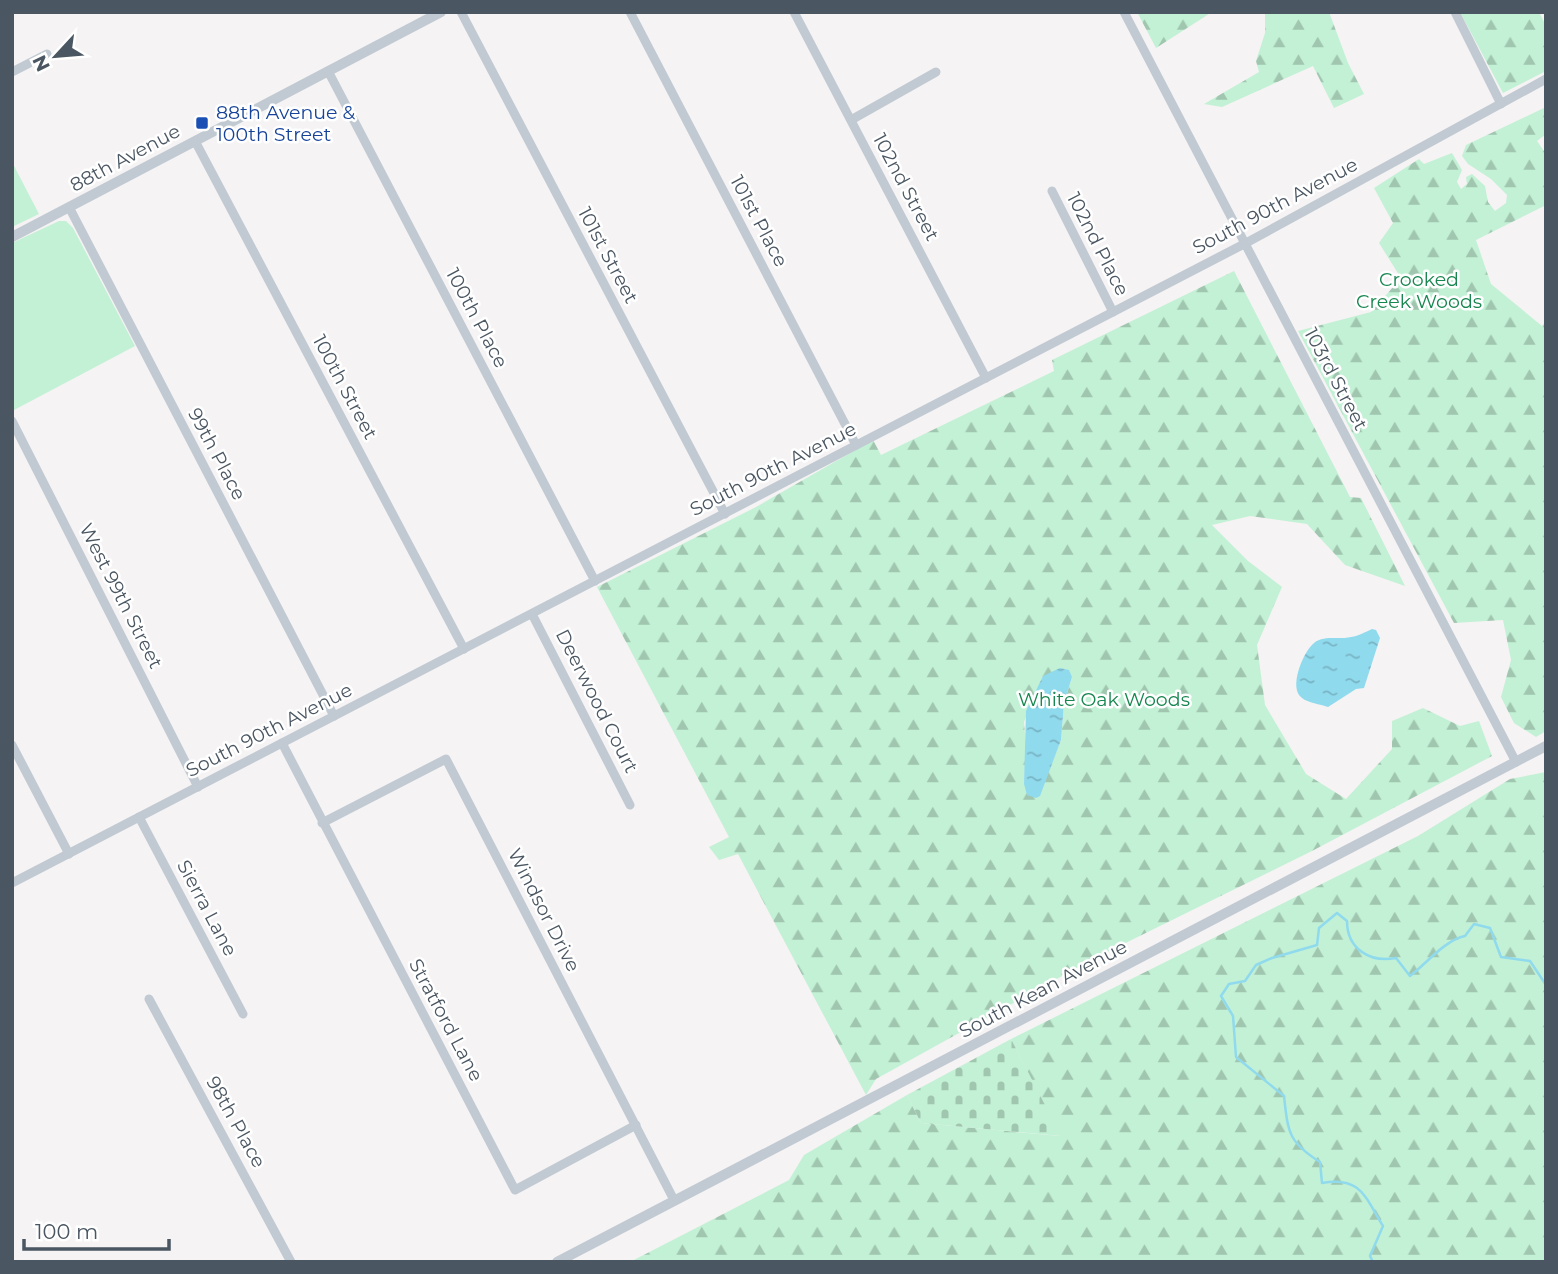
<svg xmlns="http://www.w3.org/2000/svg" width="1558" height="1274" viewBox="0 0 1558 1274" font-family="Montserrat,sans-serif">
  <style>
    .green { fill: #c3f1d5 }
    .forest { fill: url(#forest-firs); fill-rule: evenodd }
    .cemetery { fill: url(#cemetery-stones) }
    .water { fill: url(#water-ripples) }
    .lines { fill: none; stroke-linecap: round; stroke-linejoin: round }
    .stream { stroke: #90daee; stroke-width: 2.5 }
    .minor { stroke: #c1cad2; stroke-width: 9 }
    .tertiary { stroke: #c1cad2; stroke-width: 10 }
    .transit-dot { fill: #1a4fb4; stroke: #fff; stroke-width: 2.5 }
    .labels { text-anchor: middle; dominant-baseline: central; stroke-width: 5; stroke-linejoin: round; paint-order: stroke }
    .transit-label { font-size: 19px; fill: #164399; stroke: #fff; text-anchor: start }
    .street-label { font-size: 19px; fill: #4a5661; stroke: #fff }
    .park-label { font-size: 19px; fill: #17864f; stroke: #fff }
  </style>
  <defs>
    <pattern id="forest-firs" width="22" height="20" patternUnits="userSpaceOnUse" patternTransform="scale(1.75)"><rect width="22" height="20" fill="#c3f1d5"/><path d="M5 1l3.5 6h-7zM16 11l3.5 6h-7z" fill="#a0c6b0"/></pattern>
    <pattern id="cemetery-stones" width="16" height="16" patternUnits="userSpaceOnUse" patternTransform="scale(1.75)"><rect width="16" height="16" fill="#c3f1d5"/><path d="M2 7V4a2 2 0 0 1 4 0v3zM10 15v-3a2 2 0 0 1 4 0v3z" fill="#a0c6b0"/></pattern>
    <pattern id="water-ripples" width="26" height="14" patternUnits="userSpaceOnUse" patternTransform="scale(1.75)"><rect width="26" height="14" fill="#90daee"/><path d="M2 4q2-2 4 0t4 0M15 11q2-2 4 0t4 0" fill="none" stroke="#78b4c4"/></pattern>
  </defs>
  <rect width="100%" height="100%" fill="#f5f3f3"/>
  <g class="green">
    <path d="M12 162 39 214 12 227Z"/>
    <path d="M59 221H66L73 228 135 346 14 410 12 243Z"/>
  </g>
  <g class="forest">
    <path d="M1137 12H1212L1156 48Z"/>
    <path d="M1265 12H1329L1348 63 1364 94 1334 108 1313 66 1222 107 1204 104 1259 72 1256 61 1265 33Z"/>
    <path d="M1460 12H1539L1546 26V71L1503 93Z"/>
    <path d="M1546 107V134L1537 141 1546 154V205L1476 240 1491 284 1542 326 1546 321V731L1536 737 1514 723 1501 697 1511 660 1503 620 1454 623 1298 331 1371 312 1401 278 1379 243 1393 223 1374 188 1419 159 1424 164 1452 153 1462 170 1457 182 1461 189 1467 184 1466 177 1472 174 1485 186 1488 202 1495 211 1506 203 1507 195 1491 179 1468 164 1462 156 1466 145Z"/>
    <path d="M1234 271 1350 497 1361 498 1405 586 1345 565 1307 524 1250 516 1212 525 1248 561 1282 587 1257 645 1265 705 1306 774 1346 799 1392 749V721L1423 708 1460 726 1479 721 1492 756 1312 851 1091 960 876 1079 866 1095 738 854 719 860 709 847 729 837 597 587 756 507 873 440 881 455 1054 371 1052 360ZM1043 676 1072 677 1064 703 1061 740 1039 796 1024 784 1026 747 1024 722Z"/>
    <path d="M1546 772V1262H630L789 1180 804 1155 907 1095 921 1123 1060 1136 1011 1039 1418 836 1510 779Z"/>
  </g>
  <path class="cemetery" d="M1011 1039 1061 1136 921 1123 907 1095Z"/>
  <g class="water">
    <path d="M1372 629 1376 630 1380 638 1364 688 1356 689 1328 707C1320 704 1308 703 1302 698 1288 688 1303 652 1314 643 1324 635 1339 640 1351 637 1359 636 1365 632 1372 629Z"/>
    <path d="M1060 668 1069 670 1072 677 1064 703 1061 740 1040 796 1036 798 1027 795 1024 784 1026 711 1043 676Z"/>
  </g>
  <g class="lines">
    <path class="stream" d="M1373 1262 1370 1256 1383 1226C1365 1197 1361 1176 1322 1183L1320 1162C1288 1142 1288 1132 1284 1096L1236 1057 1233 1016 1221 996 1229 984 1245 981 1256 965 1272 958 1317 945 1319 928 1337 913 1347 921C1347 949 1370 963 1396 958L1410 976C1427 963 1445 940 1465 936L1474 924 1490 928 1501 957 1530 961 1546 985"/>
    <g class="minor">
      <path d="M461 12 725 514"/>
      <path d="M630 12 856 445"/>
      <path d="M794 12 986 378"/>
      <path d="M1124 12 1516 762"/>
      <path d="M1455 12 1501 104"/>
      <path d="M328 71 595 581"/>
      <path d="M12 72 47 54"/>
      <path d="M851 120 936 72"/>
      <path d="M195 141 464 649"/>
      <path d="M1052 191 1113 312"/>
      <path d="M69 207 334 716"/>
      <path d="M12 421 198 787"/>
      <path d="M532 614 630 805"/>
      <path d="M282 743 515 1190 636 1125"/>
      <path d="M12 745 69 854"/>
      <path d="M139 817 243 1014"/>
      <path d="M322 823 446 759 674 1200"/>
      <path d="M12 883 1246 243 1546 79"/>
      <path d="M149 999 291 1262"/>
    </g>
    <g class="tertiary">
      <path d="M12 237 441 12"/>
      <path d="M557 1262 1546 746"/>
    </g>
  </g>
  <rect class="transit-dot" x="195" y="116" width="14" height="14" rx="3.5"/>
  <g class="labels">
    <g class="transit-label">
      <text x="216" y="112">88th Avenue &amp;<tspan x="216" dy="22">100th Street</tspan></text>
    </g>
    <g class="street-label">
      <text transform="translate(125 158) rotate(-28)">88th Avenue</text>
      <text transform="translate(906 187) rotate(62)">102nd Street</text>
      <text transform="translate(1275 206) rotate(-28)">South 90th Avenue</text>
      <text transform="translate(759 221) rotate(62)">101st Place</text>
      <text transform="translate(1098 244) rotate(63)">102nd Place</text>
      <text transform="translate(608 255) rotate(62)">101st Street</text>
      <text transform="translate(477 318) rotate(62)">100th Place</text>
      <text transform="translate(1336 379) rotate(62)">103rd Street</text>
      <text transform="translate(345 387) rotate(62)">100th Street</text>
      <text transform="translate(217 454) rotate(62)">99th Place</text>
      <text transform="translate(773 469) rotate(-27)">South 90th Avenue</text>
      <text transform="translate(121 596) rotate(63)">West 99th Street</text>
      <text transform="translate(597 701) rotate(63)">Deerwood Court</text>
      <text transform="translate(269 730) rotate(-27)">South 90th Avenue</text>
      <text transform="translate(207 908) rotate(62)">Sierra Lane</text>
      <text transform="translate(544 910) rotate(63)">Windsor Drive</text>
      <text transform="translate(1043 989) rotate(-28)">South Kean Avenue</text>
      <text transform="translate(446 1020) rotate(62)">Stratford Lane</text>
      <text transform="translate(236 1122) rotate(61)">98th Place</text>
    </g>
    <g class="park-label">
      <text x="1419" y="279">Crooked<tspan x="1419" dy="22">Creek Woods</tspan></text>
      <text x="1104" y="699">White Oak Woods</text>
    </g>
  </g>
  <rect width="1558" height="1274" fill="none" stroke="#4a5661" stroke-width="28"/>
  <g transform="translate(56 56) rotate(244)" stroke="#ffffff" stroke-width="5" paint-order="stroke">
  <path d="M0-5L12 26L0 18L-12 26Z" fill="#4a5661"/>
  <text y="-10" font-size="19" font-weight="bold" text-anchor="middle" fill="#4a5661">N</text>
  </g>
  <path d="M24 1239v10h145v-10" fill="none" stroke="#4a5661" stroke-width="3.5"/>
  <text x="35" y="1239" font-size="21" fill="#4a5661" stroke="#ffffff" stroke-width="5" paint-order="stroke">100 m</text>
</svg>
